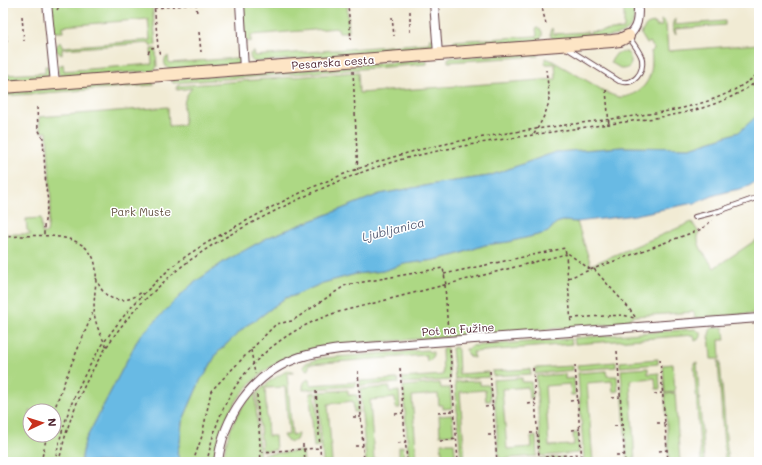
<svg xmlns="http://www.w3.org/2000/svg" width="762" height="465" viewBox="0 0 762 465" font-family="Mali,sans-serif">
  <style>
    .green { fill: #add884; stroke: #7c7c58; fill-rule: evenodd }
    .water { fill: #68bae4; stroke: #596c88 }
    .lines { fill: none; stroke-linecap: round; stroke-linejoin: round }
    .lane-casing { stroke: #633e44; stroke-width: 6 }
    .street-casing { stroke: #633e44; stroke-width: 10 }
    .secondary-casing { stroke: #633e44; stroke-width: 14 }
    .path { stroke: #633e44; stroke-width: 1.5; stroke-dasharray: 3 3; stroke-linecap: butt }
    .lane { stroke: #fff; stroke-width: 4 }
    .street { stroke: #fff; stroke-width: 8 }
    .secondary { stroke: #fde5c5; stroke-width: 12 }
    .labels { text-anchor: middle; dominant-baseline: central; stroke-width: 3; stroke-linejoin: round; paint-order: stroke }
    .street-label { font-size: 11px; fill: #4a1f2b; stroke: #fff }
    .park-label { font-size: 11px; fill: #685646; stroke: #fff }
    .water-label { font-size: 12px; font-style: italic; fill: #565d75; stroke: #fff }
  </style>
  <rect width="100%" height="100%" fill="#fff"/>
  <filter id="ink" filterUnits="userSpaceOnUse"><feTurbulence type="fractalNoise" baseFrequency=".025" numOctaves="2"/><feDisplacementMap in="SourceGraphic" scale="8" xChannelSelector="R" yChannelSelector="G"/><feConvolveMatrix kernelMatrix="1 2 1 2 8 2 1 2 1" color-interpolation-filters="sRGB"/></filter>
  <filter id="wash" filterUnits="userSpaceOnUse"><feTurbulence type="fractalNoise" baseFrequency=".012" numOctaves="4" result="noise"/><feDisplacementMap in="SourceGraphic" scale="16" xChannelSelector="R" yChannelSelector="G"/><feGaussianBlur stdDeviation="0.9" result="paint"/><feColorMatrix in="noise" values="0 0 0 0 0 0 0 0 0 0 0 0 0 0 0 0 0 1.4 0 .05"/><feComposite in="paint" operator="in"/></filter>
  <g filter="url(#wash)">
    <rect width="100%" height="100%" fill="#f1ebd4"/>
    <g class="green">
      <path d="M49 3H152L156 45 151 46 150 43 62 49V55C55 52 54 45 61 42L62 47 150 40 148 19 63 26V32H54Z"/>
      <path d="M242 3H347L349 32H339L338 28 251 35V42L246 41 245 37Z"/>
      <path d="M634 6C634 9 634 13 634 16 633 39 606 36 590 38V32L624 29V7Z"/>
      <path d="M675 19V25L725 21V25L675 29 676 35C672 31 671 23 675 19Z"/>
      <path d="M661 20 664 21 666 25 668 51 759 44V114L739 132 690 148 622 147 556 152 489 176 440 183 380 194 269 237 225 261 191 285 139 337 85 441 81 462H3V234H31L27 230 26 219 41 218 42 233H47L51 203 47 132H42L40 128 39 117 168 107 169 126 184 125C184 110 181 100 192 88L177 90V86L358 72 359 93 556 79 555 64H545V58L551 60C564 68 577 75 591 83 599 88 609 95 619 97 628 98 638 92 644 86 652 76 653 64 651 51L654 49 650 42 647 44 641 34C645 26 646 24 655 23L656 26H662ZM30 411H54V435H30Z"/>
      <path d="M536 28C545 29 543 38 538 41L459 47 454 44 453 41 537 36Z"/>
      <path d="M552 28 553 34 588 32V38L556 40C550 38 548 33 552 28Z"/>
      <path d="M430 37 433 39 435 44 432 49 255 62C251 61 250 58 250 54L253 51 254 56 429 43Z"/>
      <path d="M151 49H156L157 67 153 71 62 77 58 73 59 66 63 64 64 71 152 64Z"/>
      <path d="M238 52 240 53 241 62 238 64 169 69C165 66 164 64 165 59L168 56 169 63 238 58Z"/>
      <path d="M537 52 538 56 448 62V58Z"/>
      <path d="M627 52C633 59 633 69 622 69L610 62 617 53Z"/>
      <path d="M427 60V64L173 83 171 79Z"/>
      <path d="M45 66H48C50 70 50 72 48 76L43 79 3 82V75L45 73Z"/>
      <path d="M153 81 154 85 3 96V92Z"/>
      <path d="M563 221 577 222 591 265 692 222 699 233C694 244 708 259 714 268L759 238V257L754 264 759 268V313L695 318 694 312 635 316 630 318V323L339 345C328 346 317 347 306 350 255 366 220 409 214 462H178L179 458 177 453 180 442 182 422 201 379 205 375 217 353 224 347 235 336 247 325 256 320 285 298 293 296 323 283 356 274 383 271 404 264 434 260 456 255 485 245 508 242 542 234 548 232 556 223Z"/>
      <path d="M723 327 724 331 725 340H719L720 359H711L709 334 711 328Z"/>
      <path d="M695 329 697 330 699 332H701V337L699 339 695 341 694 335 575 344 574 338Z"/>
      <path d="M571 339 572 344 473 352 474 358 470 357 467 354 466 349H469L471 346Z"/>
      <path d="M456 347 458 350 459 374 488 372 489 377 455 379 452 348Z"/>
      <path d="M443 348H447L450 380 403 383 402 378 443 375 442 351Z"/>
      <path d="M427 350 430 352H433V356L431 360 427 361 426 355 309 364V370L305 369 303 366 305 365 306 363 308 362 323 358Z"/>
      <path d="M658 359V364L620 367V362Z"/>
      <path d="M718 361H720L728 462H725Z"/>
      <path d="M616 362V367L578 370 577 365Z"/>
      <path d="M694 363H697L704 462H701Z"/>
      <path d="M673 364 675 392 665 393 663 365Z"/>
      <path d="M573 366V370L535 374V368Z"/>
      <path d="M648 368V374L659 373 660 389H656L655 378 630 380 635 462H627L621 370Z"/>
      <path d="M530 369 531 374 493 376 492 371Z"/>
      <path d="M288 370 290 371H293V373H287L292 435 298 434 297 438 296 440C290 443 285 441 283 435H289L285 387 265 388 268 436H275L276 450 262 451 257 393 270 381Z"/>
      <path d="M606 371 607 376H617L618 391 613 392 612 381 587 383 593 462H584L578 373Z"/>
      <path d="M565 374V379L574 378 575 395H571L570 384 545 386 549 446 574 445 573 433H578L579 453 541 456 536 376Z"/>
      <path d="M522 378V382H531L533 398H529L528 387 502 389 507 449 532 447 531 436H536L537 456 499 459 493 380Z"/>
      <path d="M309 379 310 385 356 382V386L303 390C303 385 303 381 309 379Z"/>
      <path d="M398 379 399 383 360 386V381Z"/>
      <path d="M480 381V385H489L491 401H486L485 390 460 392 465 462H461L455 382Z"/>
      <path d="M440 383 441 388H450L452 408 443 409V405H439L438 394 412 396 417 462H409L403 386Z"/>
      <path d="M390 387V392L399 391 400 408H396L395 398 370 400 374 459 399 458V447L403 446 404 462H366L360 389Z"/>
      <path d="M348 390V395H357L359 412H354L353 401 328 404 332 462H323L318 392Z"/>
      <path d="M255 392 260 462H223C225 436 236 411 255 392Z"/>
      <path d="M315 392 320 446 314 447 310 393Z"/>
      <path d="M675 393 680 462H669L665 394Z"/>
      <path d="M452 415 454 434 440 435 439 416Z"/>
      <path d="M441 443H454L456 462H443Z"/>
      <path d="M303 451 304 462H263V454Z"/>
      <path d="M563 457 568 460 567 462H514L515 461Z"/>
    </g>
    <path class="water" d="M759 114V177C753 186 745 188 735 190H734L715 195 693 204V203L635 215 577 222 563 221 556 223 548 232 542 234 508 242 485 245 456 255 434 260 404 264 383 271 356 274 323 283 293 296 285 298 256 320 247 325 217 353 205 375 201 379 182 422 180 442 177 453 179 458 178 462H81L85 441 139 337 191 285 225 261 269 237 380 194 440 183 489 176 556 152 622 147 690 148 739 132Z"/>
  </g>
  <g filter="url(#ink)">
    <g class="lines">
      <defs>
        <g id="lane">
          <path d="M565 47 619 81C634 86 644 73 642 59 640 51 633 44 629 37"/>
          <path d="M695 217 719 211 759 197"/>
        </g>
        <g id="street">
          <path d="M47 3 55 83"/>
          <path d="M240 3 244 69"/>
          <path d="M434 3 438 54"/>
          <path d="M628 36C639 27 638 16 638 3"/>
          <path d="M218 462C223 417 252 375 295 359 310 353 325 351 340 349L759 318"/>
        </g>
        <path id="secondary" d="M3 87 612 41 620 40 628 36"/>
      </defs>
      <use href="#lane" class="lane-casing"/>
      <use href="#street" class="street-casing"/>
      <use href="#secondary" class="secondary-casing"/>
      <g class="path">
        <path d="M7 3H12"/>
        <path d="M18 3 21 4"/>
        <path d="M154 3 158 47 160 55"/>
        <path d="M196 3 197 14"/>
        <path d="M350 3 348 5 351 40"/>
        <path d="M542 3 543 12 546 24"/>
        <path d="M591 3 592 8"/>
        <path d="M647 4 657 3"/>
        <path d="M154 8 196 4"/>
        <path d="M57 10 61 3"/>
        <path d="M410 11V35"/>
        <path d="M22 16 24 41"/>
        <path d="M392 17 394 36"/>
        <path d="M5 22 7 42"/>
        <path d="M199 32 201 52"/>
        <path d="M148 53 151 48 158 47"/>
        <path d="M353 71 358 174"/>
        <path d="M606 90 609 125"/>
        <path d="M37 107 38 129 43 138 46 188 48 201 44 227V236"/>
        <path d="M534 134C540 124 548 111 549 99 549 89 547 79 546 70"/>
        <path d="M3 237C32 236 93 227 96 270 97 286 92 303 95 318 97 328 102 338 107 347"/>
        <path d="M594 269 627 306 636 318"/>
        <path d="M444 274 565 248 566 254H569L591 270"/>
        <path d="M96 278C98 282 99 286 102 290 112 304 129 302 142 292L143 294"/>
        <path d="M568 278 702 229 712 220"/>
        <path d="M445 285 448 333"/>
        <path d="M571 318 623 315 634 318"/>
        <path d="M450 349 458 462"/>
        <path d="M251 350 255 374"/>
        <path d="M617 351 625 462"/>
        <path d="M660 359 668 462"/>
        <path d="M575 365 582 462"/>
        <path d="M400 368 407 462"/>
        <path d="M533 368 539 457"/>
        <path d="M358 371 364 462"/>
        <path d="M490 371 497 462"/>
        <path d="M316 391 321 462"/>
        <path d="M654 394 662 393"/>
        <path d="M257 395 261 462"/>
        <path d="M612 398 620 397"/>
        <path d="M570 401 578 400"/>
        <path d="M528 404 535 403"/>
        <path d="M485 407 493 406"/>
        <path d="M54 411C65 377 80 345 93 312"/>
        <path d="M438 412 454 411"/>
        <path d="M395 414 403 413"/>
        <path d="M353 417H361"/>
        <path d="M657 423H665"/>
        <path d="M614 426 622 425"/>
        <path d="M572 430 580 429"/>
        <path d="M530 433H537"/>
        <path d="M488 435H495"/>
        <path d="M440 441 456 439"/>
        <path d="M398 443 405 442"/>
        <path d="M303 444V449"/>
        <path d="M355 446H363"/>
        <path d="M304 449 305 462"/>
        <path d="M659 451 667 450"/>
        <path d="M261 452 320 448"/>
        <path d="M616 455H624"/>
        <path d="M497 461 581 454"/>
        <path d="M41 462 47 435"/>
        <path d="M55 462C67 394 103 332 153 285 163 275 173 265 185 257 208 241 233 228 257 215 312 185 370 161 431 147 509 130 590 123 669 111 702 104 732 96 759 73"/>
        <path d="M59 462C70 406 97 353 134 311 140 304 146 299 152 293 166 280 179 267 195 257 218 240 244 227 269 214 312 192 356 172 403 159 446 148 490 141 533 135 568 129 604 125 639 120 664 117 690 113 714 104 731 98 745 90 759 80"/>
        <path d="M193 462 202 436 211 391 276 324 292 321 346 285 443 268 446 285"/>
        <path d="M207 462C211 441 217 420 227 401 249 358 290 328 335 313L566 254 571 324"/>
      </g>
      <use href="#lane" class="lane"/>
      <use href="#street" class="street"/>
      <use href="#secondary" class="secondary"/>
    </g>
  </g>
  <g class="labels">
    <g class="street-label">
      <text transform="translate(333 62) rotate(-4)">Pesarska cesta</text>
      <text transform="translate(458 329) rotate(-4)">Pot na Fužine</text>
    </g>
    <g class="park-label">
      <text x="141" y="211">Park Muste</text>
    </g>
    <g class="water-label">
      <text transform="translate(393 229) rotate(-14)">Ljubljanica</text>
    </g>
  </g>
  <rect width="762" height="465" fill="none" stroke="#fff" stroke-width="16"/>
  <g transform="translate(42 423) rotate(86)"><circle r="19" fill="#ffffff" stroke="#b7a5aa"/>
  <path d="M0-3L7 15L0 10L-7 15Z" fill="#c8321e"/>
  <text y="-6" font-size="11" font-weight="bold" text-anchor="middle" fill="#4a1f2b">N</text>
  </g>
</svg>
